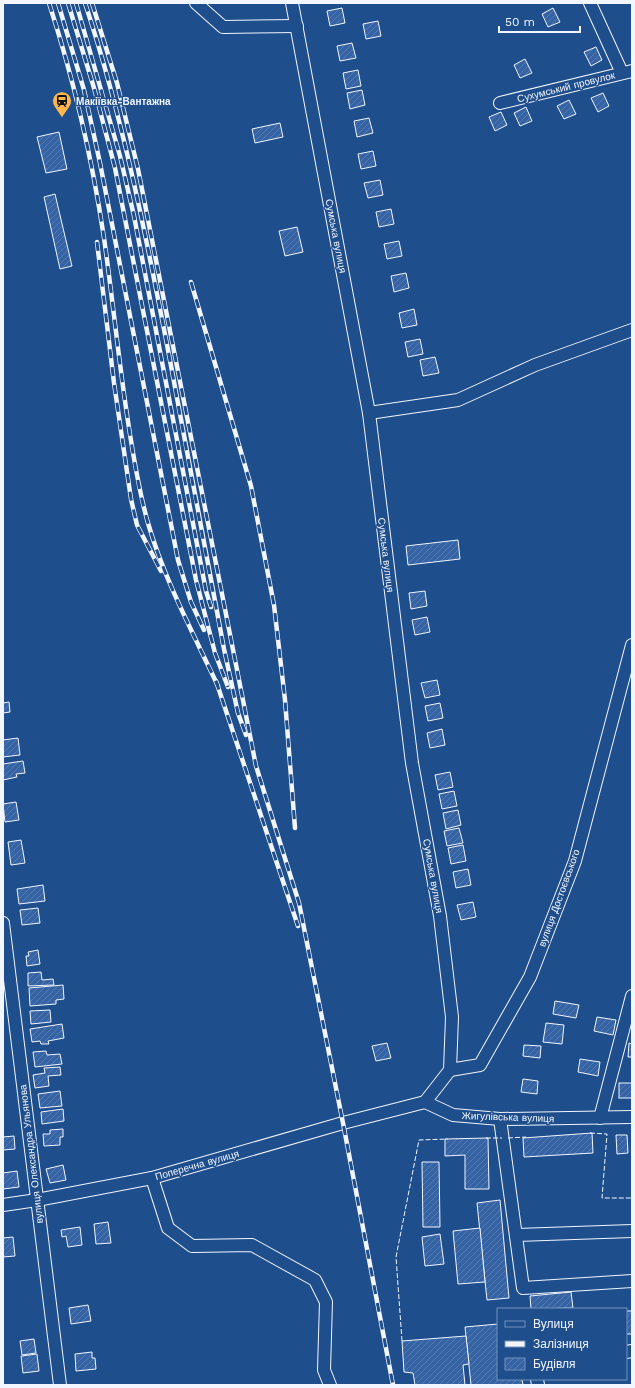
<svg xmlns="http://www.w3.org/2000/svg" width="635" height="1388" viewBox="0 0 635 1388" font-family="'Work Sans',sans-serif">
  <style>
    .building { fill: url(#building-hatch); stroke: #f2f6ff }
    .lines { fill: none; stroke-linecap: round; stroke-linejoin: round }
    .minor-casing { stroke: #f2f6ff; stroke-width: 14 }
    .minor { stroke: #1f4e8c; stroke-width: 12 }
    .rail-casing { stroke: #f2f6ff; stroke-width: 4.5 }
    .rail { stroke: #1f4e8c; stroke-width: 3; stroke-dasharray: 9; stroke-linecap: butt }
    .fence { stroke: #f2f6ff; stroke-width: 1; stroke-dasharray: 5 2; stroke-linecap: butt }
    .labels { text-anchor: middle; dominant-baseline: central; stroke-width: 3; stroke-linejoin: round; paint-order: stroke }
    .street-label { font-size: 10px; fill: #f2f6ff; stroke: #1f4e8c }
    .poi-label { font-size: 10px; font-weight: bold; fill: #f2f6ff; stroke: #1f4e8c; text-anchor: start }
  </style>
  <defs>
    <pattern id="building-hatch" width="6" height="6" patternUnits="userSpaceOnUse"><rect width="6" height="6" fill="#3563a3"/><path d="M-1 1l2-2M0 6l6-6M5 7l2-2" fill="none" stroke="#537ab1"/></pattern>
  </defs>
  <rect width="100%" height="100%" fill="#1f4e8c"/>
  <g class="building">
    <path d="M342 8 345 23 330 26 327 11Z"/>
    <path d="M553 8 560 22 548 27 542 14Z"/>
    <path d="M378 21 381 36 366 39 363 24Z"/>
    <path d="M352 43 356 58 340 61 337 46Z"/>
    <path d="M596 47 602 60 591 66 584 52Z"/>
    <path d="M525 59 532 73 520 78 514 65Z"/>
    <path d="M358 70 361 86 346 89 343 73Z"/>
    <path d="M362 90 365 105 350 109 347 93Z"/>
    <path d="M603 93 609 106 598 112 591 98Z"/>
    <path d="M569 100 576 114 564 119 557 106Z"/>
    <path d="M526 107 532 121 520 126 514 113Z"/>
    <path d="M501 112 507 125 495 131 489 117Z"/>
    <path d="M369 118 373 133 357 137 354 121Z"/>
    <path d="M280 123 283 137 255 143 252 129Z"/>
    <path d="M59 132 67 169 46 173 37 137Z"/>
    <path d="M373 151 376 166 361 169 358 154Z"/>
    <path d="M380 180 383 195 368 198 364 183Z"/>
    <path d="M55 194 72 266 60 269 44 197Z"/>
    <path d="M391 209 394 224 379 227 376 212Z"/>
    <path d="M297 227 303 252 285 256 279 231Z"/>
    <path d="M399 241 402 256 387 259 384 244Z"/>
    <path d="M406 273 409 288 394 292 391 276Z"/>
    <path d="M414 309 417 325 402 328 399 313Z"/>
    <path d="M420 339 423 354 408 357 405 342Z"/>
    <path d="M435 357 439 373 423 376 420 360Z"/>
    <path d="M458 540 460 559 408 565 406 546Z"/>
    <path d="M425 591 427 606 411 609 409 593Z"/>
    <path d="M427 617 430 632 415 635 412 620Z"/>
    <path d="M437 680 440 695 425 698 421 683Z"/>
    <path d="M9 702 10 712 3 713V703Z"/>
    <path d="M440 703 443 718 428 721 425 706Z"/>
    <path d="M442 729 445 745 430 748 427 733Z"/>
    <path d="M18 738 20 755 3 757V740Z"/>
    <path d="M23 761 25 773 16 774 17 777 3 780V764Z"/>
    <path d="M450 772 453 787 438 790 435 775Z"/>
    <path d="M454 791 457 806 442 809 439 794Z"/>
    <path d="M16 802 19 820 5 822 3 804Z"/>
    <path d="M458 810 461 825 446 829 443 813Z"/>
    <path d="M459 828 463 843 447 846 444 831Z"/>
    <path d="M21 840 25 863 11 865 8 842Z"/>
    <path d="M463 845 466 861 451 864 448 848Z"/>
    <path d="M468 869 471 885 456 888 453 872Z"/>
    <path d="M43 885 45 901 19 904 17 889Z"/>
    <path d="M473 902 476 917 461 920 457 905Z"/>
    <path d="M38 908 40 923 22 925 20 910Z"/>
    <path d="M38 950 40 964 27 966 26 956H29L28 952Z"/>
    <path d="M41 972 42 980 53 979 54 985 28 986V973Z"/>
    <path d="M63 985 64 999 56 1000V1004L30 1006 29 988Z"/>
    <path d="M555 1001 579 1005 576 1018 553 1014Z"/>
    <path d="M50 1010 51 1022 31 1024 30 1011Z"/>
    <path d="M597 1017 616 1020 613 1035 594 1031Z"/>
    <path d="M546 1023 564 1025 562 1044 543 1042Z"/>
    <path d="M62 1024 64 1038 48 1041 49 1044H41L40 1041 32 1042 30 1029Z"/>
    <path d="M387 1043 391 1058 376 1061 372 1046Z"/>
    <path d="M629 1043 632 1044V1057H628Z"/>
    <path d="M524 1045 541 1046 540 1058 523 1056Z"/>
    <path d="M46 1051 47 1055 60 1054 62 1064 35 1067 33 1052Z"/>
    <path d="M580 1059 600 1062 598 1076 578 1072Z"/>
    <path d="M60 1067 61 1075 48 1076 49 1086 35 1088 33 1075 45 1073 44 1068Z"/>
    <path d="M523 1079 538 1081 537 1094 521 1092Z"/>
    <rect x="619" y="1083" width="13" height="15"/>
    <path d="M60 1091 62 1106 40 1108 38 1094Z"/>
    <path d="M63 1109 64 1121 42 1124 41 1112Z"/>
    <path d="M63 1129V1137H60V1145L44 1146 43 1134H50V1130Z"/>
    <path d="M592 1133 593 1153 524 1157 523 1138Z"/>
    <path d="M616 1135H627L628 1153 617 1154Z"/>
    <path d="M14 1136 15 1149 3 1150V1137Z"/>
    <path d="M488 1138 489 1189H465V1155L445 1156V1139Z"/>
    <path d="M422 1162H439L440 1227H423Z"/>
    <path d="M63 1165 66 1180 50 1183 46 1169Z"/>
    <path d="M17 1171 19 1187 3 1189V1173Z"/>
    <path d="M500 1200 509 1298 487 1300 477 1203Z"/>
    <path d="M108 1222 111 1243 96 1244 94 1224Z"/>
    <path d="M80 1227 82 1245 68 1247 66 1236 62 1237 61 1230Z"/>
    <path d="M480 1228 485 1282 458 1284 453 1231Z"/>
    <path d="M440 1234 444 1264 425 1266 422 1237Z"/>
    <path d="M13 1237 15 1256 3 1257V1238Z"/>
    <path d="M571 1292 573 1308 531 1309 530 1296Z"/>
    <path d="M88 1305 91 1321 71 1324 69 1308Z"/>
    <rect x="626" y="1311" width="6" height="23"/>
    <path d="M498 1324V1379H522L523 1385H471L465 1327Z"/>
    <path d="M466 1336 469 1364 463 1365 465 1385H415L413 1373 404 1372 402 1341Z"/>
    <path d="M34 1339 36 1353 22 1355 20 1341Z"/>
    <path d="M92 1352V1358H95L96 1369 76 1371 75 1354Z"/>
    <path d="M37 1354 39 1371 23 1373 21 1356Z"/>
  </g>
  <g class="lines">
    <defs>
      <g id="minor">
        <path d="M196 3 223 27 297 26"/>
        <path d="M292 3 369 413 412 763 440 916 452 1017 450 1070 425 1102"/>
        <path d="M590 3 622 73"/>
        <path d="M500 103 632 71"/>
        <path d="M369 413 458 400 535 365 632 330"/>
        <path d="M3 923 60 1385"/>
        <path d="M450 1070 480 1065 530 977 575 861 632 645"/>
        <path d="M600 1118 632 996"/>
        <path d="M500 1119 523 1288 632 1281"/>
        <path d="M152 1178 168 1228 192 1246 252 1245 315 1280 326 1302 324 1370 330 1385"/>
        <path d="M3 1205 37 1200 152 1178 343 1123 425 1102 453 1115 500 1119 632 1117"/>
        <path d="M517 1235 632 1231"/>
        <path d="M626 1352 632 1351"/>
        <path d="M537 1379 538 1385"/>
      </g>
    </defs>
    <use href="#minor" class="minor-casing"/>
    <use href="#minor" class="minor"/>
    <defs>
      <g id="rail">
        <path d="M49 3C74 80 92 158 104 238 113 301 119 365 129 428 134 460 139 492 148 523 164 579 193 633 218 686"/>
        <path d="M58 3 84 90 100 163 178 560 191 602 204 630"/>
        <path d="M68 3 94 88 115 168 196 580 215 653 228 687"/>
        <path d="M76 3 120 156 134 216 206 591 211 607"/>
        <path d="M85 3C123 118 146 236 169 355 187 453 205 551 224 649L238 713 246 735"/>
        <path d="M92 3 117 83 138 169 256 766 299 903 343 1123 393 1385"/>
        <path d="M97 242 114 383 131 499 137 525 161 571"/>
        <path d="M191 282 251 486 274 605 285 700 295 828"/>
        <path d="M216 681 298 926"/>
      </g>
    </defs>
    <use href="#rail" class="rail-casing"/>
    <use href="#rail" class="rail"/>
    <g class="fence">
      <path d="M590 1133 607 1134 602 1198H632"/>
      <path d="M486 1138H502"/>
      <path d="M508 1138 526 1137"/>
      <path d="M402 1341 396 1257 419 1140 448 1139"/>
    </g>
  </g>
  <defs>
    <symbol id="station-pin" viewBox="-11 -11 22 30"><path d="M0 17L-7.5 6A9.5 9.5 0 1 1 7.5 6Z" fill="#ffb74d" stroke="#1f4e8c"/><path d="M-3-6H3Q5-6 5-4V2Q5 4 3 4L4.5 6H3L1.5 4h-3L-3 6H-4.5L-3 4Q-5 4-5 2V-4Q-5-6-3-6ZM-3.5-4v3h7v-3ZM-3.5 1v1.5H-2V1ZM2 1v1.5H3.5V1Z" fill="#111"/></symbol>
  </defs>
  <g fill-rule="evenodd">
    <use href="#station-pin" x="51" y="90" width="22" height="30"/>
  </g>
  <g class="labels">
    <g class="street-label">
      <text transform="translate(566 87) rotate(-14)">Сухумський провулок</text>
      <text transform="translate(336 236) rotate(79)">Сумська вулиця</text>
      <text transform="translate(386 555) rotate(83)">Сумська вулиця</text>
      <text transform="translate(433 876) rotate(80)">Сумська вулиця</text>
      <text transform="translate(559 898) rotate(-70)">вулиця Достоєвського</text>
      <text transform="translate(508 1117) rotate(2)">Жигулівська вулиця</text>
      <text transform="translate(31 1154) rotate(-97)">вулиця Олександра Ульянова</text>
      <text transform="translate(197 1165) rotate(-16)">Поперечна вулиця</text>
    </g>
    <g class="poi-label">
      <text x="76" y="101">Макіївка-Вантажна</text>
    </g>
  </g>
  <rect width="635" height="1388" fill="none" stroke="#f2f6ff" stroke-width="8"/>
  <rect x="497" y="1308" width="130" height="72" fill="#1f4e8c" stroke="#7391ba"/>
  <rect x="505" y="1321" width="20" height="6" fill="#1f4e8c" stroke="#7391ba"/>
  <text x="533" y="1328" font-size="12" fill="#f2f6ff">Вулиця</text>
  <rect x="505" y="1341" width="20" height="6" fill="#f2f6ff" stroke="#7391ba"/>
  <text x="533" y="1348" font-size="12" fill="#f2f6ff">Залізниця</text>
  <rect x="505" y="1358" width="20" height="12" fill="url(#building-hatch)" stroke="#7391ba"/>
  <text x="533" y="1368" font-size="12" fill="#f2f6ff">Будівля</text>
  <path d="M499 26v6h81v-6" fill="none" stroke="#f2f6ff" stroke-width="2"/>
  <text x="505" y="26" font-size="12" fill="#f2f6ff" stroke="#1f4e8c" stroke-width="3" paint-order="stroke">50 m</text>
</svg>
